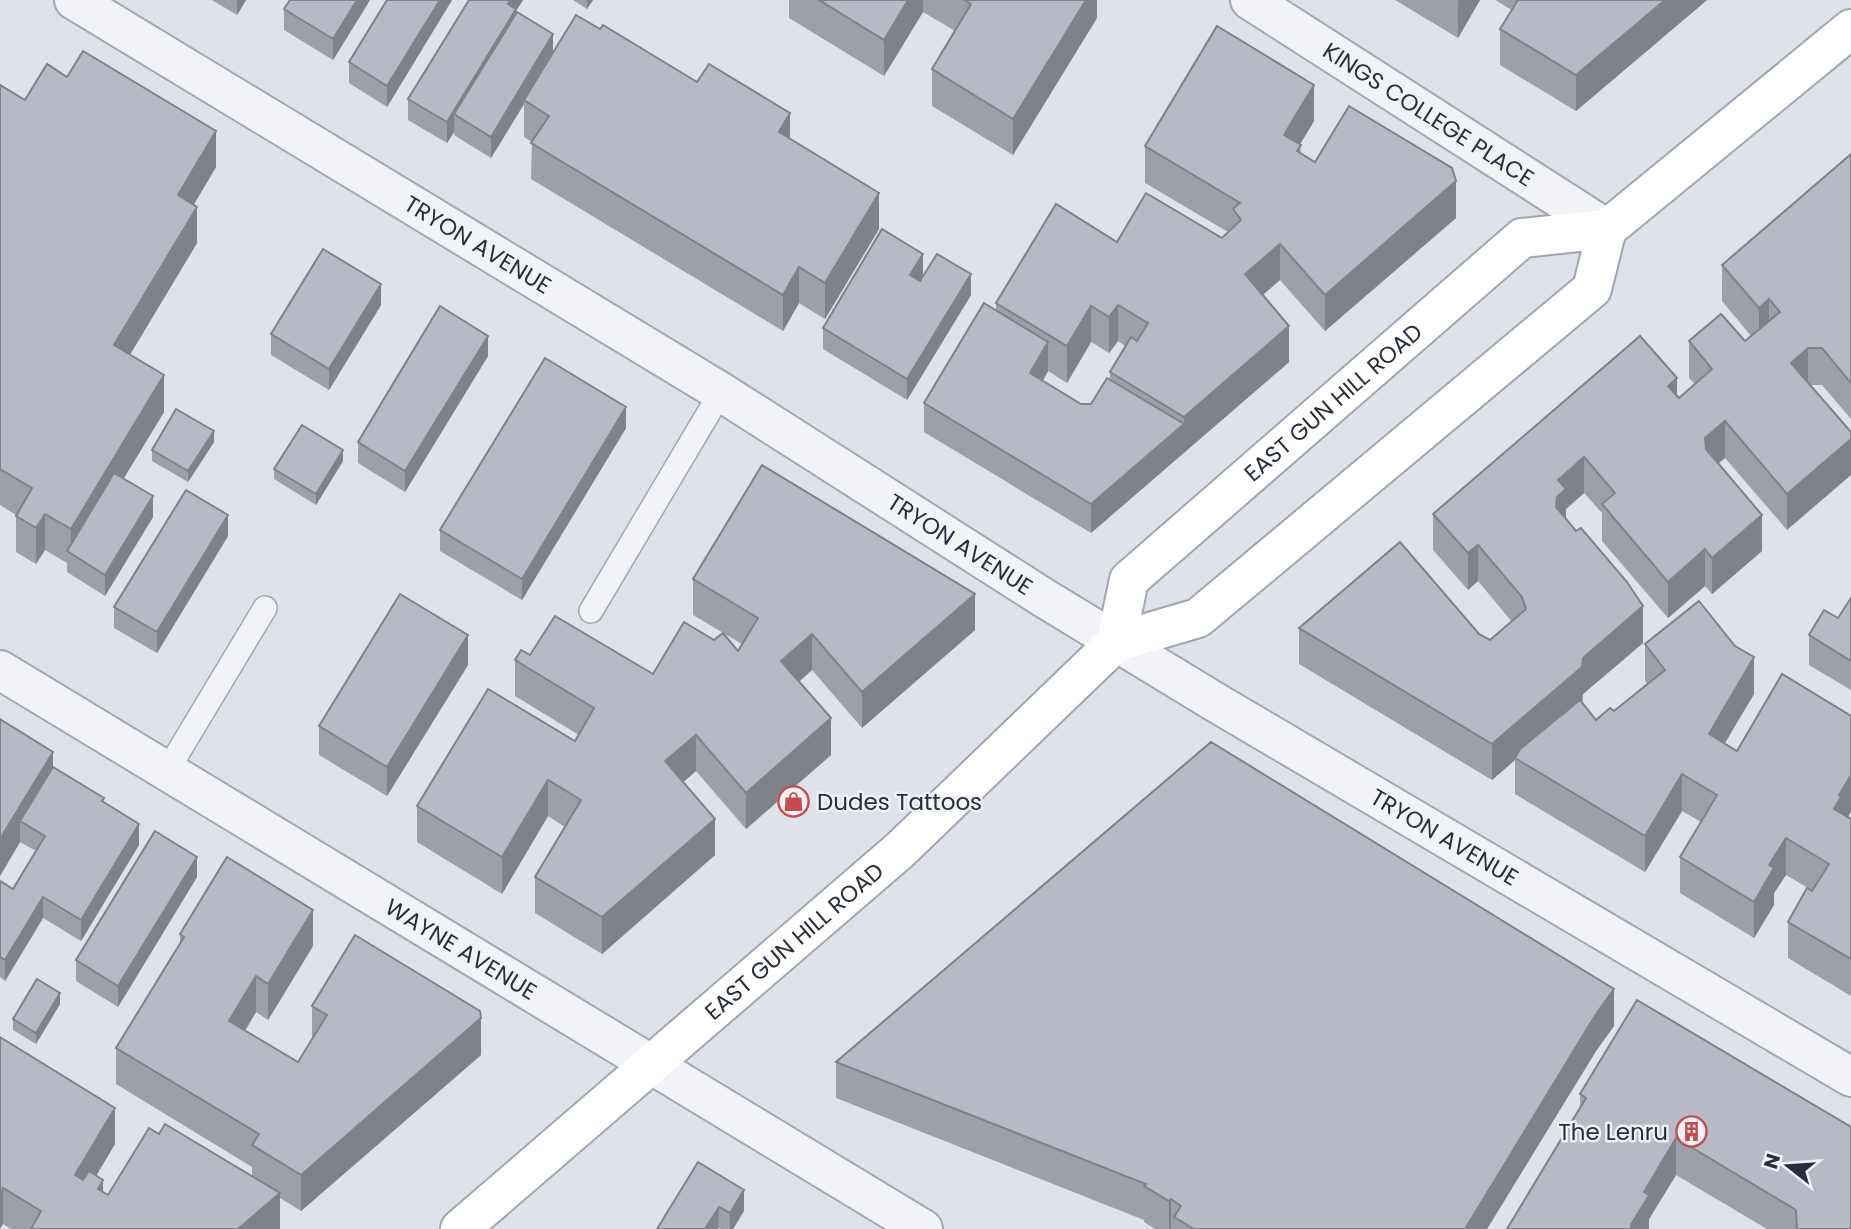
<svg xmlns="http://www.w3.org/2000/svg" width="1851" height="1229" viewBox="0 0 1851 1229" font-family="Poppins,sans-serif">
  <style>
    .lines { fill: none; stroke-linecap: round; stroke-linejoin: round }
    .service-casing { stroke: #a5a8b2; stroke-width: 26 }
    .minor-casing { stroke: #a5a8b2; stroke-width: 42 }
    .primary-casing { stroke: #9fa5b3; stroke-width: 42 }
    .service { stroke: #f2f3f6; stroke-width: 23 }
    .minor { stroke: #f2f3f6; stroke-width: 38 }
    .primary { stroke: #fff; stroke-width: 38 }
    .wall { fill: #9da0a9; fill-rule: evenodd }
    .shaded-wall { fill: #808289 }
    .building { fill: #b7bac4; stroke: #808289; stroke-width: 2 }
    .labels { text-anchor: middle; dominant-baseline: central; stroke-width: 5; stroke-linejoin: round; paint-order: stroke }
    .street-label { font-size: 23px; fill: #292e3e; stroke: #eff1f5 }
    .poi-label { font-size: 23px; fill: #292e3e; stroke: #eff1f5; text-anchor: start }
  </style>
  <rect width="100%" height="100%" fill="#dfe2e8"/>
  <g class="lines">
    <defs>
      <g id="service">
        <path d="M591 611 721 392"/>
        <path d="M167 771 265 608"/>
      </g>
      <g id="minor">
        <path id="s1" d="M74 0 721 392 1044 598 1215 702 1851 1077"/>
        <path id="s2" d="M1250 0 1607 229"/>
        <path id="s3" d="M0 670 923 1229"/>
      </g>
      <g id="primary">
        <path id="s4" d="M1116 642 1129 580 1522 238 1607 229 1851 29"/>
        <path id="s5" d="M460 1229 900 850 1116 642 1198 618 1592 289 1607 229"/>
      </g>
    </defs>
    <use href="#service" class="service-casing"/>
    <use href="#minor" class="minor-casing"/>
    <use href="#primary" class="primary-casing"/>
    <use href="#service" class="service"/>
    <use href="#minor" class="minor"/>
    <use href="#primary" class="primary"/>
  </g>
  <g class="wall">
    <path d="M212 0H246L237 15Z"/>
    <path d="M370 0 333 60 284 30V9Z"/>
    <path d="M452 0 387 107 349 83V62Z"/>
    <path d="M469 0H523L516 11V14L553 52 790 139 879 229 825 319 799 303 783 331 531 179 532 142 524 137V104L491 158 454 135V132L447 143 408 120V99Z"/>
    <path d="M573 0H593L587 9Z"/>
    <path d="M789 0H1097V18L1013 155 932 106V69L955 31 923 12 884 76 789 18Z"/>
    <path d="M1395 0H1480L1458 38Z"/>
    <path d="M1495 0H1707L1576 111 1500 65V29L1512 10Z"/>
    <path d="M0 85 25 100 216 167 194 204 197 243 130 355 164 412 124 478 153 517 105 596 67 572V563L45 550 36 564 16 552V515L0 505Z"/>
    <path d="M1314 121 1300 144 1301 153 1315 162 1456 218 1325 331 1280 280 1263 295 1289 362 1091 533 924 432V403L996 310V303L1117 242 1222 238 1228 232 1145 183V146ZM1118 341 1125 346 1110 372V379L1091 404H1081L1043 381 1048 371 1067 383 1091 342 1109 353Z"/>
    <path d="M1851 154V419L1822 385H1810L1787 530 1725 458 1718 463 1762 551 1712 594 1705 586 1668 618 1602 541V513L1584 493 1566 509V518L1643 643 1583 694 1582 702 1596 720 1614 711 1648 684 1645 681V644L1754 694 1724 743 1851 819V996L1788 958V922L1813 891 1786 875 1774 893V905L1754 938 1680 893V857L1701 822 1682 811 1645 872 1515 794V760L1492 780 1299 664V628L1479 634 1490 640 1512 622 1478 581 1468 590 1433 550V514L1677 395 1679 398 1695 384 1689 378V341H1745L1751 336 1722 301V265Z"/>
    <path d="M923 275 920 280 971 295 907 400 823 349V328Z"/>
    <path d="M381 305 329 390 271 355V334Z"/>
    <path d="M488 356 405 492 358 463V442Z"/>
    <path d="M626 428 522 600 440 551V530Z"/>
    <path d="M214 442 188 482 152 461V450Z"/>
    <path d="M343 461 316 505 274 479V469Z"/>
    <path d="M228 536 157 653 114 628V607Z"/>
    <path d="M693 579 975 630 862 728 812 670 799 682 831 755 746 829 696 771 683 782 715 855 602 954 535 913V877L565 827 548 816 502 894 417 842V806L575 741 579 735 515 696V660L530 655 653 674 714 640 738 651 742 644 693 615Z"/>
    <path d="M1851 598V690L1809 665V635L1838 618Z"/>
    <path d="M468 665 387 796 319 755V726Z"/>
    <path d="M0 719 53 767 104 802 139 845 81 941 43 918 5 981 0 977V881L13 889 36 851 20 842 0 876Z"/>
    <path d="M197 877 118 1007 76 981V960Z"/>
    <path d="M180 934 313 946 268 1020 256 1012 245 1031 298 1062 312 1040V1006L481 1055 301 1211 280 1198V1229H11L3 1224 0 1037 115 1144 96 1176 103 1192 108 1195 159 1134 252 1177V1167L116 1084V1048L180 943Z"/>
    <path d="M1637 1000 1851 1229H1767L1676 1175 1649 1219V1229L1580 1107V1094Z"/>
    <path d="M60 1004 36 1044 13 1030V1019Z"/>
    <path d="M1614 1026 1596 1051 1487 1229H1155L1144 1222V1220L836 1098V1062Z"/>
    <path d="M698 1162 744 1211 733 1229H721L719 1228 718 1229H657Z"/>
  </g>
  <g class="shaded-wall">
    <path d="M237 0H246L237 15Z"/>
    <path d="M357 0H370L333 60V39Z"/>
    <path d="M440 0H452L387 107V86Z"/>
    <path d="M510 0H523L516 11V30L454 114V132L447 143V122Z"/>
    <path d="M587 0H593L587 9Z"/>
    <path d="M908 0H923V12L884 76V40Z"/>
    <path d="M1086 0H1097V18L1013 155V119Z"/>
    <path d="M1459 0H1480L1458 38V2Z"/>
    <path d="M1665 0H1707L1576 111V75Z"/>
    <path d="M553 34V55L524 100V104L491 158V137Z"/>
    <path d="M1314 85V121L1284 171V135Z"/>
    <path d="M790 113V150L779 132Z"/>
    <path d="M216 131V167L178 231V195Z"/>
    <path d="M1456 181V218L1325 331V295Z"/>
    <path d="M879 193V229L825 319V283Z"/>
    <path d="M197 207V243L114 381V345Z"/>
    <path d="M1280 244V280L1245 310V274Z"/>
    <path d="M923 254V275L910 296V275Z"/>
    <path d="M799 267V303L783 331V295Z"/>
    <path d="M971 274V295L907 400V379Z"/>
    <path d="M381 284V305L329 390V369Z"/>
    <path d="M1769 299V335L1759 344V308Z"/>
    <path d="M1118 305V341L1109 353V317Z"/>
    <path d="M1091 306V342L1067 383V346Z"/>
    <path d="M1289 326V362L1091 533V504L1184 424V417Z"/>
    <path d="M488 336V356L405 492V471Z"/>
    <path d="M1048 342V371L1030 402V373Z"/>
    <path d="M1808 348V385L1791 363Z"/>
    <path d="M164 375V412L76 557 71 554V529Z"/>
    <path d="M1677 378V414L1668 386Z"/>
    <path d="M626 407V428L522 600V579Z"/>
    <path d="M1725 421V458L1705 474V438Z"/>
    <path d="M214 431V442L188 482V471Z"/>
    <path d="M1851 439V475L1787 530V494Z"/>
    <path d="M343 450V461L316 505V494Z"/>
    <path d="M1584 457V493L1566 509V526L1556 507 1558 480Z"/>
    <path d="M153 496V517L105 596V575Z"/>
    <path d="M45 514V550L36 564V528Z"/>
    <path d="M228 515V536L157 653V632Z"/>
    <path d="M1762 515V551L1712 594V558Z"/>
    <path d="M1478 545V581L1468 590V553Z"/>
    <path d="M1705 549V586L1668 618V582Z"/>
    <path d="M975 594V630L862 728V692Z"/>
    <path d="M1643 606V643L1583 694 1582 703 1515 758V760L1492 780V744L1583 658Z"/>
    <path d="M812 634V670L781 697V661Z"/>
    <path d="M468 635V665L387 796V767Z"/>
    <path d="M1754 657V694L1709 770V734Z"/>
    <path d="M831 718V755L746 829V793Z"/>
    <path d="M696 735V771L665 798V761Z"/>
    <path d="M53 752V788L20 821V842L0 876V839Z"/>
    <path d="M1682 774V811L1645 872V836Z"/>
    <path d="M1851 775V812L1841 828 1834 809 1839 795Z"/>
    <path d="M548 780V816L502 894V857Z"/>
    <path d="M715 819V855L602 954V917Z"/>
    <path d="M139 824V845L81 941V920Z"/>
    <path d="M1786 838V875L1774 893V905L1754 938V902L1769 865Z"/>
    <path d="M197 857V877L118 1007V986Z"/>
    <path d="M43 897V918L5 981V960Z"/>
    <path d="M313 910V946L268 1020V984Z"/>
    <path d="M256 976V1012L229 1057V1021Z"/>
    <path d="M1614 989V1026L1596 1051 1487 1229H1465L1596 1014Z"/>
    <path d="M60 993V1004L36 1044V1033Z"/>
    <path d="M481 1018V1055L301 1211V1175Z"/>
    <path d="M115 1108V1144L75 1211V1175Z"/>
    <path d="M1676 1138V1175L1649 1219V1229H1631V1225L1644 1192Z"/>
    <path d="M103 1180V1216L98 1189Z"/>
    <path d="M3 1188V1224L0 1229V1194Z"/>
    <path d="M744 1190V1211L733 1229H730V1213Z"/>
    <path d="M280 1193V1229H238Z"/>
    <path d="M1171 1199V1229H1169V1201Z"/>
    <path d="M719 1207 718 1229H705Z"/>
  </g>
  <g class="building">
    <path d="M290 0H357L333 39 284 9Z"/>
    <path d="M387 0H440L387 86 349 62Z"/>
    <path d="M469 0H510L508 4 516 9 447 122 408 99Z"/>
    <path d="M819 0H908L884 40Z"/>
    <path d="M964 0H1086L1013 119 932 69 971 4Z"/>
    <path d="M1518 0H1665L1576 75 1500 29Z"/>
    <path d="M517 12 553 34 491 137 454 114Z"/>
    <path d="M576 15 600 29 603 25 697 82 709 64 790 113 779 132 879 193 825 283 799 267 783 295 531 143 549 116 524 100Z"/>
    <path d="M1217 26 1314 85 1284 135 1301 145 1297 151 1315 162 1349 106 1452 168 1456 181 1325 295 1280 244 1245 274 1289 326 1184 417 1110 372 1131 337 1137 341 1148 323 1118 305 1109 317 1091 306 1067 346 996 303 1056 204 1117 242 1146 193 1222 238 1241 220 1233 209 1240 203 1145 146Z"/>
    <path d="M83 51 216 131 178 195 197 207 114 345 164 375 71 529 45 514 36 528 16 516 32 488 0 469V85L25 100 47 64 67 77Z"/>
    <path d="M1851 154V383L1822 348H1808L1791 363 1851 432V439L1787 494 1725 421 1705 438 1706 449 1762 515 1712 558 1705 549 1668 582 1602 504 1615 493 1584 457 1558 480 1566 489 1557 497 1556 507 1576 531 1581 528 1627 582 1643 606 1583 658 1582 667 1492 744 1299 628 1400 542 1479 634 1490 640 1526 609 1522 597 1478 545 1468 553 1433 514 1640 336 1677 378 1668 386 1679 398 1712 369 1689 341 1721 314 1745 341 1780 312 1769 299 1759 308 1722 265Z"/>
    <path d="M882 229 923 254 910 275 920 281 937 254 971 274 907 379 823 328Z"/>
    <path d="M323 249 381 284 329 369 271 334Z"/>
    <path d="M984 303 1048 342 1030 373 1081 404H1091L1107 378 1184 424 1091 504 924 403Z"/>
    <path d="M440 306 488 336 405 471 358 442Z"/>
    <path d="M545 358 626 407 522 579 440 530Z"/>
    <path d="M176 409 214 431 188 471 152 450Z"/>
    <path d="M302 425 343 450 316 494 274 469Z"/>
    <path d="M762 465 975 594 862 692 812 634 781 661 831 718 746 793 696 735 665 761 715 819 602 917 535 877 581 800 548 780 502 857 417 806 488 689 575 741 594 708 515 660 521 650 530 655 555 616 653 674 684 622 714 640 723 633 738 651 758 618 693 579Z"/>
    <path d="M114 473 153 496 105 575 67 551Z"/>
    <path d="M186 490 228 515 157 632 114 607Z"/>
    <path d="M400 594 468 635 387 767 319 726Z"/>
    <path d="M1851 598V661L1809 635 1824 610 1838 618Z"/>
    <path d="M1699 601 1735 646 1754 657 1709 734 1737 751 1782 674 1851 716V775L1839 795 1841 797 1834 809 1851 819V959L1788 922 1807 888 1812 891 1829 864 1786 838 1769 865 1774 868 1754 902 1680 857 1717 795 1682 774 1645 836 1515 758 1520 749 1580 700 1596 720 1610 708 1614 711 1665 670 1645 644Z"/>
    <path d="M0 719 53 752 0 839Z"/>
    <path d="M1211 742 1614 989 1596 1014 1465 1229H1194L1174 1217 1181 1206 1171 1199 1169 1201 1144 1186 1146 1184 836 1062Z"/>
    <path d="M53 767 104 798 102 801 139 824 81 920 43 897 5 960 0 957V881L13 889 45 836 20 821Z"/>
    <path d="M155 831 197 857 118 986 76 960Z"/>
    <path d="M227 857 313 910 268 984 256 976 229 1021 298 1062 327 1015 312 1006 355 935 480 1011 481 1018 301 1175 252 1145 259 1134 116 1048 184 937 180 934Z"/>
    <path d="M37 979 60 993 36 1033 13 1019Z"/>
    <path d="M1637 1000 1851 1127V1229H1797L1796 1210 1676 1138 1644 1192 1649 1195 1631 1225 1632 1229H1507L1586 1098 1580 1094Z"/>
    <path d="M0 1037 115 1108 75 1175 83 1180 89 1171 103 1180 98 1189 108 1195 149 1128 159 1134 165 1124 280 1193 238 1229H31L41 1211 3 1188 0 1194Z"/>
    <path d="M698 1162 744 1190 730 1213 719 1207 705 1229H657Z"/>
  </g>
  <defs>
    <symbol id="shop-ring" viewBox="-11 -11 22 22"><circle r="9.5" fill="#eff1f5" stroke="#c64b4e" stroke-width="1.5"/><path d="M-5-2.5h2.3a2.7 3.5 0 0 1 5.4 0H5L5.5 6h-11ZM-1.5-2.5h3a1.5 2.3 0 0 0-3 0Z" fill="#c64b4e"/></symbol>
    <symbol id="building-ring" viewBox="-11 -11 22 22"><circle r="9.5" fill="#eff1f5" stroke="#c64b4e" stroke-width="1.5"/><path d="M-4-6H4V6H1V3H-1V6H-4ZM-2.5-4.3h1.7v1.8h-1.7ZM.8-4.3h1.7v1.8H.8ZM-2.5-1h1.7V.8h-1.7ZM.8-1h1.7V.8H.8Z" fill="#c64b4e"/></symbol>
  </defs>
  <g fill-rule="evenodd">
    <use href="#shop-ring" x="776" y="784" width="35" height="35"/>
    <use href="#building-ring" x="1674" y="1114" width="35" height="35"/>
  </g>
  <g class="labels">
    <g class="street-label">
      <text stroke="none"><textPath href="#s2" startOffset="212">KINGS COLLEGE PLACE</textPath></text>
      <text stroke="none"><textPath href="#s1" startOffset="472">TRYON AVENUE</textPath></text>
      <text stroke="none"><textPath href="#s4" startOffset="334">EAST GUN HILL ROAD</textPath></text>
      <text stroke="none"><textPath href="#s1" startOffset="1040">TRYON AVENUE</textPath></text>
      <text stroke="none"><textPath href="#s1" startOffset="1606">TRYON AVENUE</textPath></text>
      <text stroke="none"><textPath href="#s5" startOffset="441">EAST GUN HILL ROAD</textPath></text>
      <text stroke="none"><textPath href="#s3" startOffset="539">WAYNE AVENUE</textPath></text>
    </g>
    <g class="poi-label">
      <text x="817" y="802">Dudes Tattoos</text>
      <text x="1668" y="1132" text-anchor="end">The Lenru</text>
    </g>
  </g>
  <g transform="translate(1788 1166) rotate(287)" stroke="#eff1f5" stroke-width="5" paint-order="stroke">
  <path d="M0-5L12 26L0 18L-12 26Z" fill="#292e3e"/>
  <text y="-10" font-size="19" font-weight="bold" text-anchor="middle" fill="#292e3e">N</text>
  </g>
</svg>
